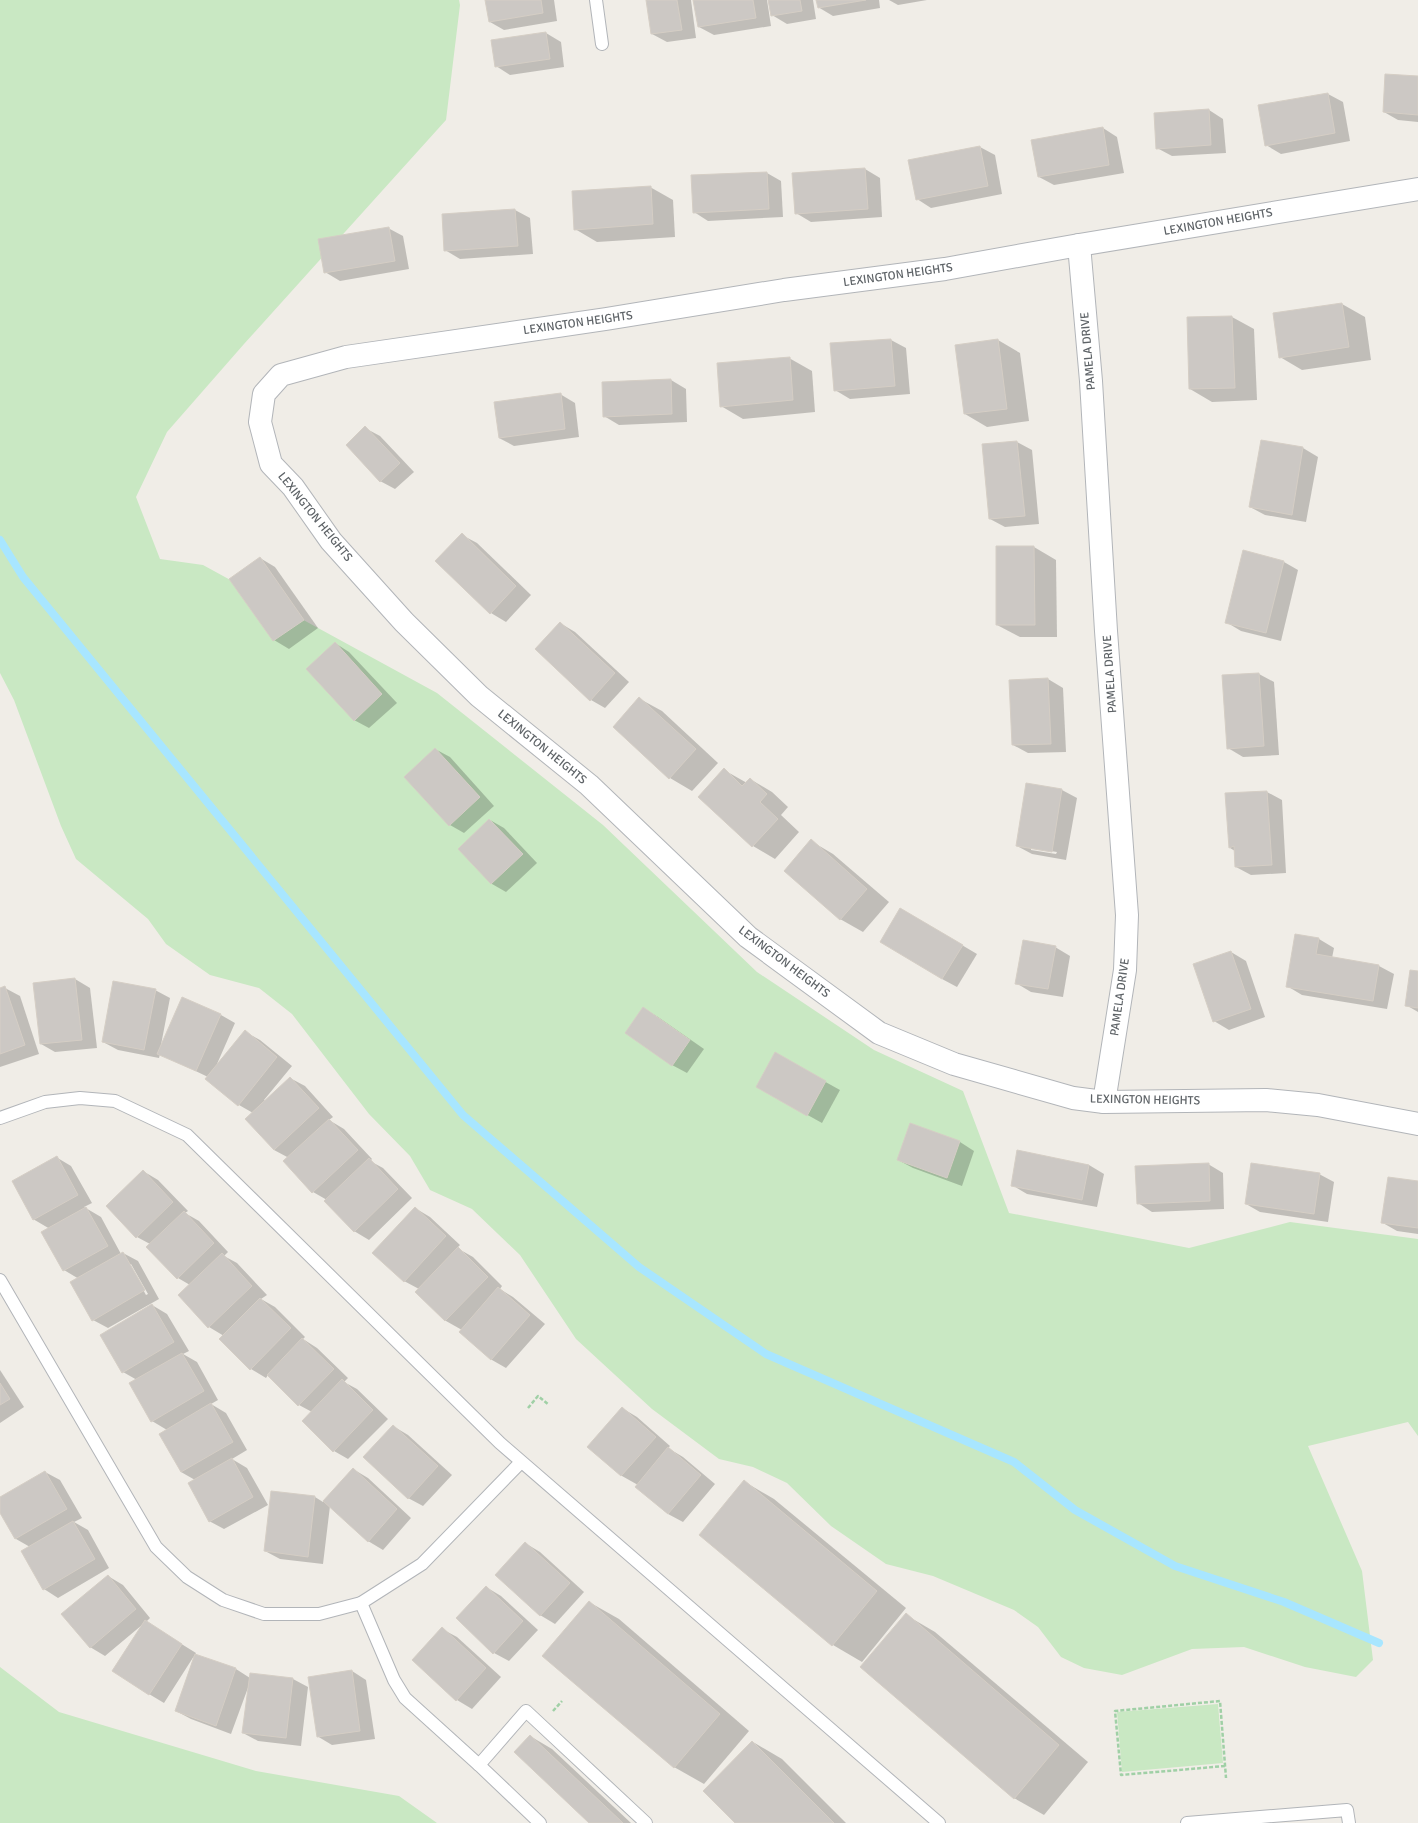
<svg xmlns="http://www.w3.org/2000/svg" width="1418" height="1823" viewBox="0 0 1418 1823" font-family="Signika,sans-serif">
  <style>
    .green { fill: #c9e8c3 }
    .shadow { fill: #0003; fill-rule: evenodd }
    .lines { fill: none; stroke-linecap: round; stroke-linejoin: round }
    .stream { stroke: #a8e6ff; stroke-width: 8 }
    .building { fill: #ccc8c4; stroke: #d5cec5 }
    .lane-casing { stroke: #b2b5b9; stroke-width: 14 }
    .street-casing { stroke: #b2b5b9; stroke-width: 24 }
    .path { stroke: #a0d0a6; stroke-width: 2.5; stroke-dasharray: 4 2; stroke-linecap: butt }
    .lane { stroke: #fff; stroke-width: 12 }
    .street { stroke: #fff; stroke-width: 22 }
    .labels { text-anchor: middle; dominant-baseline: central; stroke-width: 3; stroke-linejoin: round; paint-order: stroke }
    .street-label { font-size: 12px; fill: #5e6367; stroke: #fff }
  </style>
  <rect width="100%" height="100%" fill="#f0ede7"/>
  <g class="green">
    <path d="M0 0H459L460 5 446 120 244 344 167 432 136 497 160 559 203 565 437 693 603 825 757 972 874 1050 963 1091 1009 1213 1189 1248 1290 1222 1418 1239V1436L1408 1422 1308 1446 1362 1571 1373 1660 1356 1677 1305 1667 1244 1647 1192 1649 1122 1675 1084 1668 1061 1657 1038 1627 1014 1610 933 1576 886 1564 831 1526 787 1483 753 1467 719 1459 652 1409 576 1339 520 1255 472 1209 430 1190 410 1156 369 1114 292 1014 259 988 210 975 166 944 148 919 76 859 61 826 14 700 0 673Z"/>
    <path d="M0 1667 59 1712 256 1771 399 1796 437 1823H0Z"/>
    <path d="M1218 1704 1223 1763 1122 1772 1117 1712Z"/>
  </g>
  <g class="shadow">
    <path d="M486 0H554L557 21 504 30 490 22Z"/>
    <path d="M647 0H691L696 38 667 42 652 34Z"/>
    <path d="M694 0H767L771 26 714 35 699 27Z"/>
    <path d="M769 0H813L816 19 787 24 772 15Z"/>
    <path d="M817 0H879L880 8 833 16 818 7Z"/>
    <path d="M889 0H927L898 5Z"/>
    <path d="M546 33 561 42 564 67 510 75 496 66Z"/>
    <path d="M1418 77V122L1398 120 1384 112Z"/>
    <path d="M1328 94 1343 102 1350 141 1281 154 1266 145 1259 106Z"/>
    <path d="M1209 110 1223 119 1226 153 1172 156 1157 148Z"/>
    <path d="M1103 128 1117 137 1124 173 1054 185 1039 177Z"/>
    <path d="M980 147 995 155 1002 194 931 208 917 199Z"/>
    <path d="M865 169 880 178 882 217 811 222 796 213Z"/>
    <path d="M767 173 781 181 783 217 708 221 694 212Z"/>
    <path d="M650 187 673 200 675 237 597 242 575 229Z"/>
    <path d="M515 210 530 218 533 254 460 259 445 250 443 215Z"/>
    <path d="M388 228 403 236 409 269 340 281 325 272Z"/>
    <path d="M1342 304 1365 317 1371 360 1302 370 1280 357 1274 314Z"/>
    <path d="M1232 317 1254 329 1257 400 1212 402 1190 389Z"/>
    <path d="M891 340 906 348 910 394 850 399 835 390Z"/>
    <path d="M998 340 1020 353 1029 421 987 427 965 414Z"/>
    <path d="M789 358 812 371 815 412 743 419 721 406Z"/>
    <path d="M671 380 686 389 687 422 619 425 604 416Z"/>
    <path d="M560 394 575 403 579 437 514 446 499 438Z"/>
    <path d="M365 428 380 436 414 472 395 489 380 481Z"/>
    <path d="M1262 441 1303 448 1318 457 1306 522 1265 515 1250 507Z"/>
    <path d="M1017 442 1032 450 1039 524 1005 527 990 519 983 445Z"/>
    <path d="M462 535 477 543 531 595 506 622 491 613 436 561Z"/>
    <path d="M1034 547 1056 560 1057 637H1020L997 625Z"/>
    <path d="M260 558 275 567 318 628 289 649 274 640Z"/>
    <path d="M1284 562 1298 570 1281 641 1241 631 1226 622Z"/>
    <path d="M560 623 575 632 629 682 605 708 591 700Z"/>
    <path d="M335 643 349 652 397 703 369 728 354 720Z"/>
    <path d="M1259 674 1274 682 1279 755 1243 757 1228 748Z"/>
    <path d="M1048 679 1063 688 1066 752 1028 753 1013 745 1010 681Z"/>
    <path d="M640 699 662 711 718 763 692 791 670 778 614 727Z"/>
    <path d="M435 749 450 757 494 806 464 833 450 825Z"/>
    <path d="M724 770 747 783 750 779 772 792 788 807 781 815 799 832 775 859 753 846Z"/>
    <path d="M1027 784 1062 790 1077 798 1066 860 1032 854 1017 846ZM1031 848 1057 852 1056 854 1031 850Z"/>
    <path d="M1267 792 1282 800 1286 873 1251 875 1236 867 1235 851 1230 848 1227 794Z"/>
    <path d="M490 820 504 828 537 863 506 892 492 884 459 849Z"/>
    <path d="M811 841 833 854 889 902 863 932 840 919Z"/>
    <path d="M901 909 977 954 957 987 942 979Z"/>
    <path d="M1296 935 1319 939 1334 948 1332 958 1379 966 1394 974 1387 1009 1302 995 1287 986Z"/>
    <path d="M1055 947 1070 956 1063 997 1031 992 1016 983Z"/>
    <path d="M1231 952 1246 961 1265 1017 1229 1030 1214 1021Z"/>
    <path d="M1418 972V1012L1406 1005Z"/>
    <path d="M75 979 90 988 97 1048 55 1052 41 1044Z"/>
    <path d="M5 988 20 996 39 1054 0 1067V989Z"/>
    <path d="M155 990 170 998 161 1045 221 1015 235 1023 217 1064 245 1032 260 1040 292 1066 264 1100 265 1101 290 1078 305 1086 333 1117 329 1120 344 1129 372 1159 370 1161 383 1168 412 1198 369 1240 354 1231 327 1200 313 1192 289 1158 274 1150 253 1113 239 1105 208 1077 160 1054 159 1058 118 1050 103 1042Z"/>
    <path d="M643 1008 658 1017 704 1049 687 1073 672 1065Z"/>
    <path d="M775 1054 840 1090 822 1123 757 1087Z"/>
    <path d="M911 1125 960 1142 974 1151 962 1186 913 1168 898 1160Z"/>
    <path d="M1018 1152 1089 1165 1104 1174 1097 1207 1027 1194 1012 1185Z"/>
    <path d="M56 1157 71 1166 92 1203 84 1207 101 1217 121 1254 123 1253 138 1261 159 1299 108 1328 93 1320 79 1279 64 1270 50 1229 33 1219ZM129 1264H131L148 1294 146 1295Z"/>
    <path d="M1208 1164 1223 1173 1224 1209 1152 1212 1138 1203Z"/>
    <path d="M143 1171 158 1180 188 1211 185 1213 199 1221 228 1252 224 1256 237 1263 267 1295 261 1299 275 1307 305 1337 303 1339 317 1348 348 1378 344 1382 357 1389 388 1419 348 1459 334 1451 312 1412 299 1405 268 1375 266 1378 251 1369 224 1336 209 1327 190 1285 178 1278 150 1244 137 1237Z"/>
    <path d="M1319 1174 1334 1182 1328 1222 1260 1212 1246 1204Z"/>
    <path d="M1418 1182V1234L1397 1231 1383 1223Z"/>
    <path d="M415 1208 430 1217 460 1245 457 1248 473 1257 502 1286 500 1289 513 1297 545 1324 506 1368 492 1360 460 1332 462 1330 446 1321 416 1292 419 1289 404 1281Z"/>
    <path d="M152 1305 167 1314 189 1351 183 1354 197 1362 218 1400 211 1404 226 1413 247 1450 232 1459 247 1468 268 1505 224 1529 209 1521 195 1480 181 1472 167 1430 152 1421 137 1380 123 1372Z"/>
    <path d="M0 1370 24 1407 0 1423Z"/>
    <path d="M622 1408 637 1417 670 1446 668 1448 683 1457 715 1484 683 1522 668 1514 637 1487 638 1485 622 1476 589 1447Z"/>
    <path d="M393 1426 408 1435 452 1475 423 1506 408 1498Z"/>
    <path d="M353 1469 368 1478 411 1518 383 1550 368 1541 330 1506 323 1564 280 1559 265 1551 315 1497 323 1502Z"/>
    <path d="M45 1472 60 1480 82 1518 74 1522 88 1530 109 1568 58 1598 44 1589 30 1547 16 1539 0 1511V1498Z"/>
    <path d="M745 1482 774 1499 906 1608 862 1662 833 1645Z"/>
    <path d="M525 1543 540 1552 584 1592 555 1624 540 1615Z"/>
    <path d="M108 1576 123 1585 150 1618 146 1622 196 1653 195 1655 236 1669 250 1678V1674L293 1679 308 1687 301 1746 258 1741 243 1733 249 1685 231 1734 191 1719 176 1711 194 1656 164 1703 149 1694 142 1625 105 1656 90 1647Z"/>
    <path d="M486 1587 501 1596 538 1630 509 1661 494 1653Z"/>
    <path d="M589 1602 619 1619 749 1731 704 1784 674 1767Z"/>
    <path d="M906 1615 935 1632 1088 1762 1044 1815 1014 1798Z"/>
    <path d="M442 1629 457 1637 501 1677 472 1709 457 1700 413 1660Z"/>
    <path d="M352 1671 366 1680 375 1739 332 1745 317 1736Z"/>
    <path d="M530 1736 552 1749 631 1823H591Z"/>
    <path d="M753 1742 782 1759 846 1823H736Z"/>
  </g>
  <g class="lines">
    <path class="stream" d="M0 540 23 577 463 1115 639 1267 766 1354 1014 1462 1075 1510 1175 1566 1284 1602 1379 1643"/>
  </g>
  <g class="building">
    <path d="M485 0H541L543 13 489 22Z"/>
    <path d="M646 0H677L682 30 651 34Z"/>
    <path d="M693 0H753L756 18 698 27Z"/>
    <path d="M768 0H800L802 11 771 16Z"/>
    <path d="M816 0H866L818 8Z"/>
    <path d="M546 32 550 59 495 67 491 40Z"/>
    <path d="M1385 74 1418 76V115L1383 112Z"/>
    <path d="M1328 93 1335 133 1265 146 1258 105Z"/>
    <path d="M1209 109 1211 145 1156 149 1154 113Z"/>
    <path d="M1103 127 1109 165 1038 177 1031 140Z"/>
    <path d="M980 146 988 186 916 200 908 160Z"/>
    <path d="M865 168 868 209 795 214 792 173Z"/>
    <path d="M767 172 769 209 693 213 691 175Z"/>
    <path d="M651 186 653 224 574 230 572 191Z"/>
    <path d="M515 209 518 246 444 251 442 214Z"/>
    <path d="M389 227 395 261 324 273 318 239Z"/>
    <path d="M1342 303 1349 347 1279 358 1273 313Z"/>
    <path d="M1232 316 1235 388 1189 389 1187 317Z"/>
    <path d="M891 339 895 386 834 391 830 343Z"/>
    <path d="M998 339 1007 409 964 414 955 345Z"/>
    <path d="M790 357 793 400 720 407 717 363Z"/>
    <path d="M671 379 672 414 603 417 602 382Z"/>
    <path d="M561 393 565 429 499 438 494 402Z"/>
    <path d="M365 426 400 463 380 482 346 445Z"/>
    <path d="M1261 440 1303 447 1292 515 1249 507Z"/>
    <path d="M1017 441 1025 516 989 519 982 444Z"/>
    <path d="M462 533 516 586 490 614 435 561Z"/>
    <path d="M996 546H1034L1035 625H996Z"/>
    <path d="M1243 550 1284 561 1266 633 1225 623Z"/>
    <path d="M260 557 304 620 273 641 229 579Z"/>
    <path d="M560 622 615 673 590 701 535 649Z"/>
    <path d="M335 642 382 694 354 721 306 669Z"/>
    <path d="M1259 673 1264 746 1227 749 1222 675Z"/>
    <path d="M1048 678 1051 744 1012 745 1009 680Z"/>
    <path d="M639 697 696 749 669 779 613 727Z"/>
    <path d="M435 748 480 797 449 826 404 777Z"/>
    <path d="M724 768 742 786 750 778 767 794 760 802 778 819 752 847 698 797Z"/>
    <path d="M1026 783 1062 789 1052 852 1016 846Z"/>
    <path d="M1267 791 1272 865 1235 867 1234 846 1229 848 1225 793Z"/>
    <path d="M489 819 523 854 491 884 458 849Z"/>
    <path d="M811 839 867 889 840 920 784 871Z"/>
    <path d="M900 908 963 945 942 979 880 942Z"/>
    <path d="M1295 934 1319 938 1316 954 1379 965 1373 1001 1286 987Z"/>
    <path d="M1023 940 1056 946 1048 989 1015 984Z"/>
    <path d="M1231 951 1251 1009 1213 1022 1193 964Z"/>
    <path d="M1410 970 1418 971V1008L1405 1006Z"/>
    <path d="M75 978 82 1040 40 1044 33 983Z"/>
    <path d="M113 981 156 989 144 1050 102 1042Z"/>
    <path d="M5 986 25 1045 0 1054V988Z"/>
    <path d="M182 997 221 1014 196 1071 157 1054Z"/>
    <path d="M643 1007 690 1040 672 1066 625 1033Z"/>
    <path d="M245 1030 277 1057 238 1106 205 1079Z"/>
    <path d="M775 1052 826 1081 807 1116 756 1087Z"/>
    <path d="M290 1077 319 1108 274 1150 245 1119Z"/>
    <path d="M329 1119 358 1150 312 1193 283 1161Z"/>
    <path d="M910 1123 960 1141 947 1178 897 1160Z"/>
    <path d="M1017 1150 1089 1165 1082 1200 1011 1186Z"/>
    <path d="M57 1156 78 1195 33 1220 12 1181Z"/>
    <path d="M369 1158 398 1189 354 1232 324 1201Z"/>
    <path d="M1209 1163 1210 1201 1137 1204 1135 1166Z"/>
    <path d="M1251 1163 1320 1173 1314 1214 1245 1204Z"/>
    <path d="M143 1170 173 1202 136 1238 106 1206Z"/>
    <path d="M1388 1177 1418 1181V1228L1381 1223Z"/>
    <path d="M86 1207 108 1246 63 1271 41 1232Z"/>
    <path d="M415 1207 446 1236 404 1282 372 1253Z"/>
    <path d="M184 1211 214 1243 177 1279 146 1247Z"/>
    <path d="M458 1247 488 1277 445 1321 415 1292Z"/>
    <path d="M123 1252 145 1290 92 1321 70 1282Z"/>
    <path d="M222 1253 252 1286 208 1328 178 1295Z"/>
    <path d="M498 1287 530 1315 491 1360 459 1332Z"/>
    <path d="M260 1298 291 1328 250 1370 219 1339Z"/>
    <path d="M152 1304 174 1342 122 1373 100 1335Z"/>
    <path d="M302 1338 334 1369 298 1406 267 1375Z"/>
    <path d="M182 1353 204 1391 151 1422 129 1383Z"/>
    <path d="M342 1379 373 1410 333 1452 302 1421Z"/>
    <path d="M0 1383 10 1399 0 1405Z"/>
    <path d="M211 1403 233 1442 181 1472 159 1434Z"/>
    <path d="M622 1407 656 1437 621 1476 587 1447Z"/>
    <path d="M393 1425 438 1466 408 1499 363 1457Z"/>
    <path d="M668 1447 701 1475 668 1514 635 1487Z"/>
    <path d="M232 1458 253 1497 209 1522 188 1483Z"/>
    <path d="M353 1468 397 1509 368 1542 323 1501Z"/>
    <path d="M45 1471 67 1509 15 1539 0 1513V1497Z"/>
    <path d="M744 1480 877 1591 832 1646 699 1535Z"/>
    <path d="M271 1491 315 1496 308 1557 264 1551Z"/>
    <path d="M73 1521 95 1559 43 1590 21 1551Z"/>
    <path d="M525 1542 570 1583 540 1616 495 1575Z"/>
    <path d="M108 1575 136 1609 90 1648 61 1614Z"/>
    <path d="M486 1586 523 1621 493 1654 456 1618Z"/>
    <path d="M589 1601 720 1714 674 1768 542 1656Z"/>
    <path d="M906 1613 1059 1745 1014 1799 860 1667Z"/>
    <path d="M145 1620 182 1644 149 1695 112 1671Z"/>
    <path d="M442 1627 486 1668 456 1701 412 1660Z"/>
    <path d="M195 1654 236 1668 216 1726 175 1711Z"/>
    <path d="M352 1670 360 1731 317 1737 308 1677Z"/>
    <path d="M250 1673 293 1678 286 1738 242 1733Z"/>
    <path d="M530 1735 623 1823H589L514 1752Z"/>
    <path d="M752 1741 834 1823H735L703 1791Z"/>
  </g>
  <g class="lines">
    <defs>
      <g id="lane">
        <path d="M596 0 602 44"/>
        <path d="M0 1118 45 1102 80 1098 115 1101 187 1135 500 1443 939 1823"/>
        <path d="M0 1280 156 1547 187 1577 223 1600 264 1614H319L361 1603 422 1564 521 1462"/>
        <path d="M361 1603 394 1680 405 1698 479 1765 540 1823"/>
        <path d="M479 1765 526 1711 646 1823"/>
        <path d="M1187 1823 1347 1810 1349 1823"/>
      </g>
      <g id="street">
        <path d="M1418 189 1079 245 945 269 784 290 606 319 346 357 281 375 264 394 260 422 271 464 293 487 331 541 404 622 479 696 589 785 748 937 879 1033 954 1064 1073 1098 1104 1102 1266 1100 1318 1105 1418 1124"/>
        <path d="M1079 245 1091 381 1106 631 1127 915 1125 970 1104 1102"/>
      </g>
    </defs>
    <use href="#lane" class="lane-casing"/>
    <use href="#street" class="street-casing"/>
    <g class="path">
      <path d="M528 1408 538 1396 549 1405"/>
      <path d="M553 1711 562 1701"/>
      <path d="M1225 1766 1121 1775 1115 1711 1220 1701 1226 1778"/>
    </g>
    <use href="#lane" class="lane"/>
    <use href="#street" class="street"/>
  </g>
  <g class="labels">
    <g class="street-label">
      <text transform="translate(1218 222) rotate(-10)">LEXINGTON HEIGHTS</text>
      <text transform="translate(898 275) rotate(-8)">LEXINGTON HEIGHTS</text>
      <text transform="translate(578 323) rotate(-8)">LEXINGTON HEIGHTS</text>
      <text transform="translate(1088 351) rotate(-95)">PAMELA DRIVE</text>
      <text transform="translate(315 517) rotate(51)">LEXINGTON HEIGHTS</text>
      <text transform="translate(1110 674) rotate(-94)">PAMELA DRIVE</text>
      <text transform="translate(542 747) rotate(39)">LEXINGTON HEIGHTS</text>
      <text transform="translate(784 962) rotate(37)">LEXINGTON HEIGHTS</text>
      <text transform="translate(1120 997) rotate(-82)">PAMELA DRIVE</text>
      <text transform="translate(1145 1100) rotate(1)">LEXINGTON HEIGHTS</text>
    </g>
  </g>
</svg>
